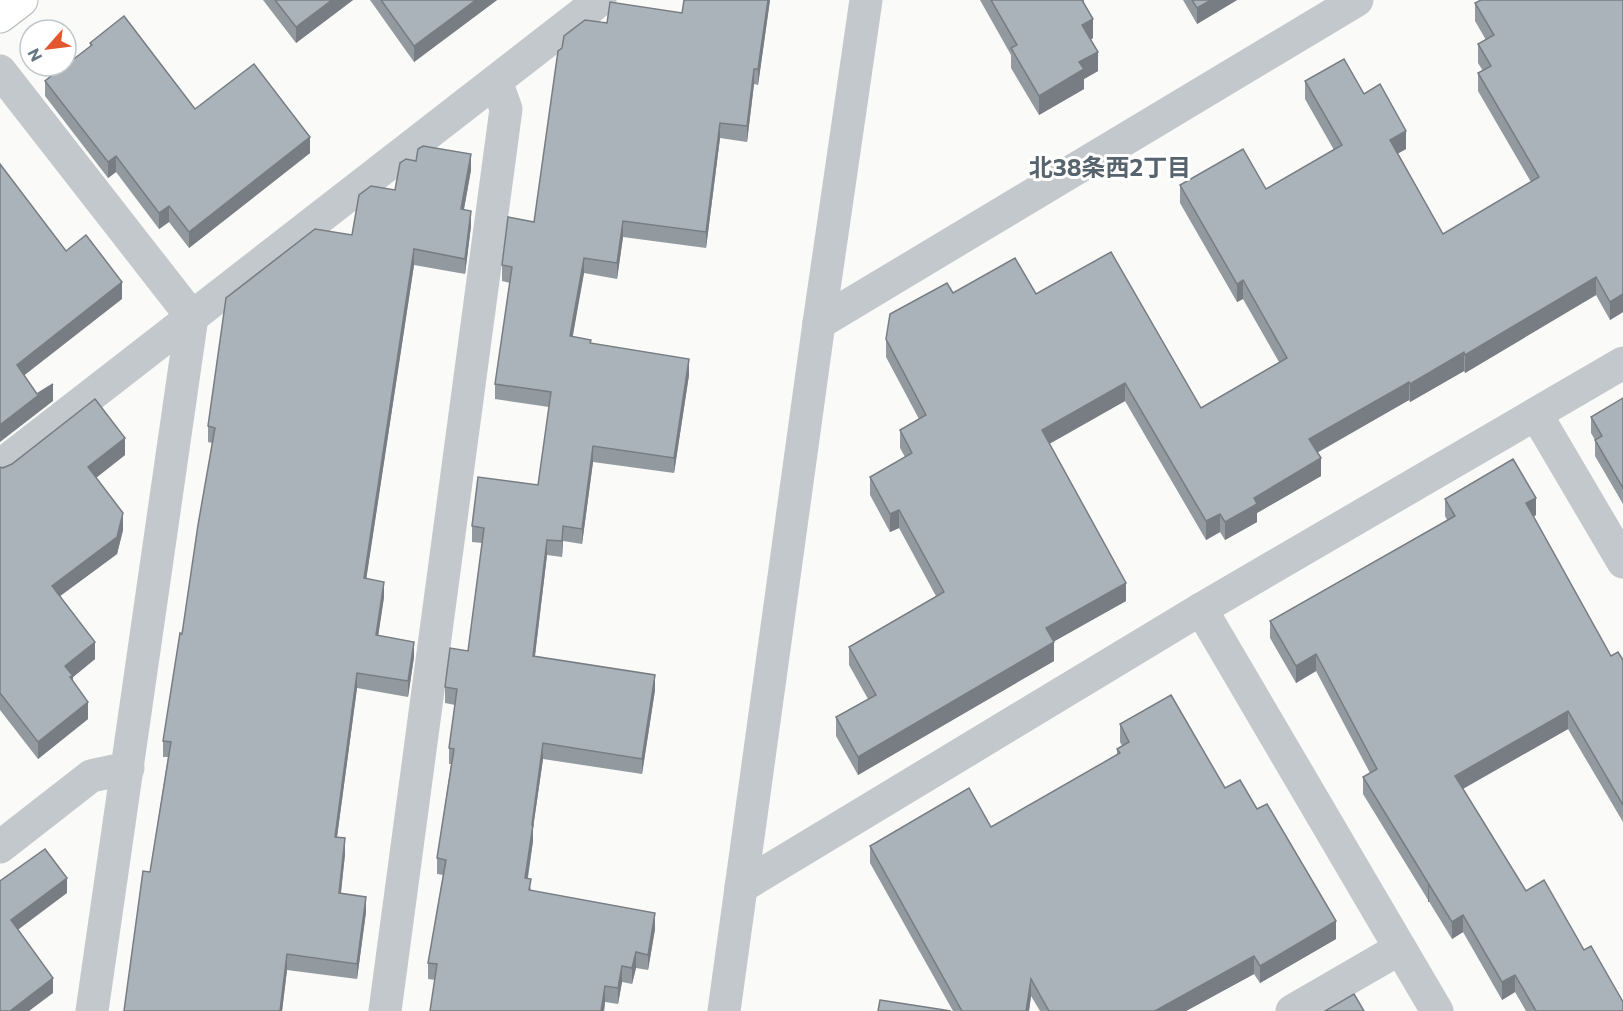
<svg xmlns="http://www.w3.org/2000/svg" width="1623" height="1011" viewBox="0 0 1623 1011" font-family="Commissioner,'Noto Sans JP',sans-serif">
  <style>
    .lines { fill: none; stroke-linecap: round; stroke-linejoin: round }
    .trunk-casing { stroke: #b4b9bd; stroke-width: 35 }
    .minor { stroke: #c3c8cc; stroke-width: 33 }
    .tertiary { stroke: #c3c8cc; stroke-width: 33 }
    .trunk { stroke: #fff; stroke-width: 33 }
    .wall { fill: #929a9f }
    .shaded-wall { fill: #777d82 }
    .building { fill: #aab3b9; stroke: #777d82; stroke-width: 1.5 }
    .labels { text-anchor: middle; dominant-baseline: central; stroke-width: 6; stroke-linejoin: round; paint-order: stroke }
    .neighbourhood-label { font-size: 24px; font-weight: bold; fill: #57646e; stroke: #fff }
  </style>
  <rect width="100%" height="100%" fill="#fafaf8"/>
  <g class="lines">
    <defs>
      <path id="trunk" d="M0 16 21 0"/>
    </defs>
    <use href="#trunk" class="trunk-casing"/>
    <g class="minor">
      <path d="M0 71 192 317 92 1011"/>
      <path d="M819 323 1357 0"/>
      <path d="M1536 414 1623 562"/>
      <path d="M0 466 600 0"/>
      <path d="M1201 609 1437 1011"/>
      <path d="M0 847 91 776 128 768"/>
      <path d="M741 887 1201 609 1623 363"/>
      <path d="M385 1011 506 109 496 81"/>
      <path d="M1292 1011 1399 949"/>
    </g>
    <path class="tertiary" d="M724 1011 819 323 866 0"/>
    <use href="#trunk" class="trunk"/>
  </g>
  <g class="wall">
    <path d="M263 0H353L296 43Z"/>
    <path d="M370 0H497L414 62Z"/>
    <path d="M770 0 758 85 754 84 747 142 720 138 706 248 623 237 617 279 584 273 572 337 689 375 674 473 593 462 582 544 563 541 562 557 547 555 535 656 655 690 642 774 543 759 533 828V841L528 878 531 890 655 929 648 970 636 968 632 984 622 982 618 1004 605 1002 604 1011H430L435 980 428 979V963L443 875 437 874V858L451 764H449V748L455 705 445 703V687L468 651 482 543 472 542V526L538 485 549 407 495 399V384L510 283 502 281V265L534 222 607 23Z"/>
    <path d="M980 0H1084V4L1093 38 1090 40 1098 71 1084 79V89L1039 115 1011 68V55Z"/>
    <path d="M1183 0H1237L1197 24Z"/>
    <path d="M1623 0V312L1610 320 1596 295 1465 373 1464 371 1410 402 1409 400 1317 453 1321 476 1257 513V522L1225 540 1220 532 1206 540 1125 401 1049 444 1126 601 1054 641V661L858 775 836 736V717L868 699 849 665V647L936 596 899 528 890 532 870 495V477L905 457 900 448V430L919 419 886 357V339L953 293 1036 294 1201 408 1279 362 1243 299 1237 302 1180 203V185L1266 189 1334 150 1305 99V81L1364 94 1406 149 1398 153 1443 234 1531 182 1478 91V73L1483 71 1478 63V44L1486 40 1475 21V3Z"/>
    <path d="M90 43 195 109 310 153 189 248 169 222 159 229 116 172 108 178 45 96V81L90 46Z"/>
    <path d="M471 170 464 209 471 226 465 274 414 265 366 579 384 597 378 635 414 657 408 697 357 688 337 837 345 854 341 893 366 912 357 979 287 970 282 1011H124L150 872 168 757H163V741L182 634 212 443 208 442V426L352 235 395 190Z"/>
    <path d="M1623 398V504L1595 456V440L1591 433V417Z"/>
    <path d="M125 455 96 478 123 530 117 554 60 596 95 659 73 677V680L88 719 38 759 0 710V467Z"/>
    <path d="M1445 499 1536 515 1533 517 1611 656 1623 660V822L1568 729 1463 789 1526 891 1584 950 1623 1011H1526L1515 992 1502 1000 1463 932 1452 939 1363 794V777L1370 773 1316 671 1296 683 1270 638V621L1447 520 1445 516Z"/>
    <path d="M1120 724 1225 788 1336 939 1260 983 1254 974 1186 1011H1040L1031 996 1029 1011H953L870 863V846L991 827 1117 755V749L1122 746 1120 742Z"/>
  </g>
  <g class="shaded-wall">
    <path d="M332 0H353L296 43V27Z"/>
    <path d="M476 0H497L414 62V46Z"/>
    <path d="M768 0H770L758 85V69Z"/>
    <path d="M1211 0H1237L1197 24V8Z"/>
    <path d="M1093 19V38L1082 45V25Z"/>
    <path d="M1098 52V71L1084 79V89L1039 115V96L1079 62Z"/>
    <path d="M754 69V84L747 142V126Z"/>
    <path d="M720 123V138L706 248V232Z"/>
    <path d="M1406 131V149L1390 158V140Z"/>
    <path d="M310 137V153L189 248V232Z"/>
    <path d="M471 154V170L461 225V209Z"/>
    <path d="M116 156V172L108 178V162Z"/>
    <path d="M169 206V222L159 229V213Z"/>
    <path d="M471 211V226L465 274V259Z"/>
    <path d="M623 221V237L617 279V263Z"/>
    <path d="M414 249V265L364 594V578Z"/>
    <path d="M584 258V273L570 352V336Z"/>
    <path d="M1596 277V295L1465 373V355Z"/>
    <path d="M1243 280V299L1237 302V284Z"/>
    <path d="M122 282V299L17 381V365Z"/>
    <path d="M1623 294V312L1610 320V302Z"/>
    <path d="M1464 352V371L1410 402V384Z"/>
    <path d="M689 359V375L674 473V458Z"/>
    <path d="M1409 382V400L1309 457V439Z"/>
    <path d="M1125 383V401L1042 448V430Z"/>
    <path d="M53 384V401L0 442V425Z"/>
    <path d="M125 438V455L88 484V467Z"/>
    <path d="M593 446V462L582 544V529Z"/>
    <path d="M1321 458V476L1257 513V522L1225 540V522L1254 498Z"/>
    <path d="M1536 498V515L1526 521V503Z"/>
    <path d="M899 510V528L890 532V514Z"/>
    <path d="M123 513V530L117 554 52 602V586Z"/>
    <path d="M1220 514V532L1206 540V521Z"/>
    <path d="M563 526V541L562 557V541Z"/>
    <path d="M547 540V555L533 671V656Z"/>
    <path d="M384 582V597L376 651V635Z"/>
    <path d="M1126 583V601L1046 646V628Z"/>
    <path d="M95 642V659L73 677V692L65 666Z"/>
    <path d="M414 642V657L408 697V681Z"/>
    <path d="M1054 642V661L858 775V757Z"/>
    <path d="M1316 654V671L1296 683V666Z"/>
    <path d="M357 673V688L335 852V837Z"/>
    <path d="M655 675V690L642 774V759Z"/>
    <path d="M88 702V719L38 759V742Z"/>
    <path d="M1568 711V729L1455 793V776Z"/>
    <path d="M543 743V759L533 828V841L525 893V878Z"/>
    <path d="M345 838V854L339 909V893Z"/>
    <path d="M67 878V893L11 935V920Z"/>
    <path d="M1429 884V902H1428V885Z"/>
    <path d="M366 897V912L357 979V964Z"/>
    <path d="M655 913V929L648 970V955Z"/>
    <path d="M1463 915V932L1452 939V922Z"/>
    <path d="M1336 921V939L1260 983V966Z"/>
    <path d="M636 952V968L632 984V968Z"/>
    <path d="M287 954V970L282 1011H280Z"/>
    <path d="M1254 956V974L1186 1011H1155Z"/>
    <path d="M622 966V982L618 1004V988Z"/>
    <path d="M1515 975V992L1502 1000V982Z"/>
    <path d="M53 978V993L29 1011H10Z"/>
    <path d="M1031 979V996L1029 1011H1026Z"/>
    <path d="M605 986V1002L604 1011H601Z"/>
  </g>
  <g class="building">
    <path d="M275 0H332L296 27Z"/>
    <path d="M381 0H476L414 46Z"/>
    <path d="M684 0H768L758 69H754L747 126 720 123 706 232 623 221 617 263 584 258 570 336 591 340 590 343 689 359 674 458 593 446 582 529 563 526 562 541 547 540 533 656 655 675 642 759 543 743 532 825H533L525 878 531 879 529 890 655 913 648 955 636 952 632 968 622 966 618 988 605 986 601 1011H430L437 964 428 963 446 860 437 858 454 749 449 748 457 689 445 687 450 648 468 651 484 528 472 526 478 477 538 485 551 392 495 384 512 267 502 265 508 217 534 222 558 51 562 48 564 36 585 20 607 23 610 2 682 13Z"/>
    <path d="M991 0H1082L1093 19 1082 25 1098 52 1079 62 1084 69 1039 96 1011 48 1017 45Z"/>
    <path d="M1192 0H1211L1197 8Z"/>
    <path d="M1481 0H1623V294L1610 302 1596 277 1465 355 1464 352 1410 384 1409 382 1309 439 1321 458 1254 498 1257 504 1225 522 1220 514 1206 521 1125 383 1042 430 1126 583 1046 628 1054 642 858 757 836 717 876 695 849 647 944 592 899 510 890 514 870 477 912 453 900 430 926 415 886 339 890 314 947 283 953 293 1015 258 1036 294 1111 252 1201 408 1287 358 1243 280 1237 284 1180 185 1243 149 1266 189 1342 145 1305 81 1344 59 1364 94 1380 84 1406 131 1390 140 1443 234 1539 177 1478 73 1491 66 1478 44 1494 35 1475 3Z"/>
    <path d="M124 16 195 109 254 64 310 137 189 232 169 206 159 213 116 156 108 162 45 81 64 66H66V65L92 45 90 43Z"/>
    <path d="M423 146 471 154 461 209 471 211 465 259 414 249 364 578 384 582 376 635 414 642 408 681 357 673 335 837 345 838 339 893 366 897 357 964 287 954 280 1011H124L143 871 150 872 171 742 163 741 180 633 182 634 198 525 215 428 208 426 226 298 315 229 352 235 359 195 371 186 395 190 400 163 406 159 416 161 418 149Z"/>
    <path d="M0 164 66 251 86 235 122 282 17 365 37 394 53 384 0 425Z"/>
    <path d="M1623 398V488L1595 440 1602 436 1591 417Z"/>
    <path d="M95 399 125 438 88 467 123 513 117 537 52 586 95 642 65 666 73 676 70 677 88 702 38 742 0 693V467L3 468 12 464Z"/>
    <path d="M1513 459 1536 498 1526 503 1611 656 1618 652 1623 660V805L1568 711 1455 776 1526 891 1544 880 1584 950 1591 946 1623 1002V1011H1536L1515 975 1502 982 1463 915 1452 922 1363 777 1377 769 1316 654 1296 666 1270 621 1455 516 1445 499Z"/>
    <path d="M1171 695 1225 788 1240 780 1257 809 1267 804 1336 921 1260 966 1254 956 1155 1011H1049L1031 979 1026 1011H962L870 846 969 788 991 827 1120 753 1117 749 1129 742 1120 724Z"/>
    <path d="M45 849 67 878 11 920 53 978 10 1011H0V881Z"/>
    <path d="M1354 994 1364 1011H1325Z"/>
    <path d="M880 1000 951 1011H878Z"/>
  </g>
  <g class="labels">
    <g class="neighbourhood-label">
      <text x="1110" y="166">北38条西2丁目</text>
    </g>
  </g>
  <g transform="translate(48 48) rotate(242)"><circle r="28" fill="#ffffff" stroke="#c1c8cd" stroke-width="1.5"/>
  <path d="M0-4.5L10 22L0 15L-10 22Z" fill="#e4572e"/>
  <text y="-9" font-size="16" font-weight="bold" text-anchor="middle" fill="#657683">N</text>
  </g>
</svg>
